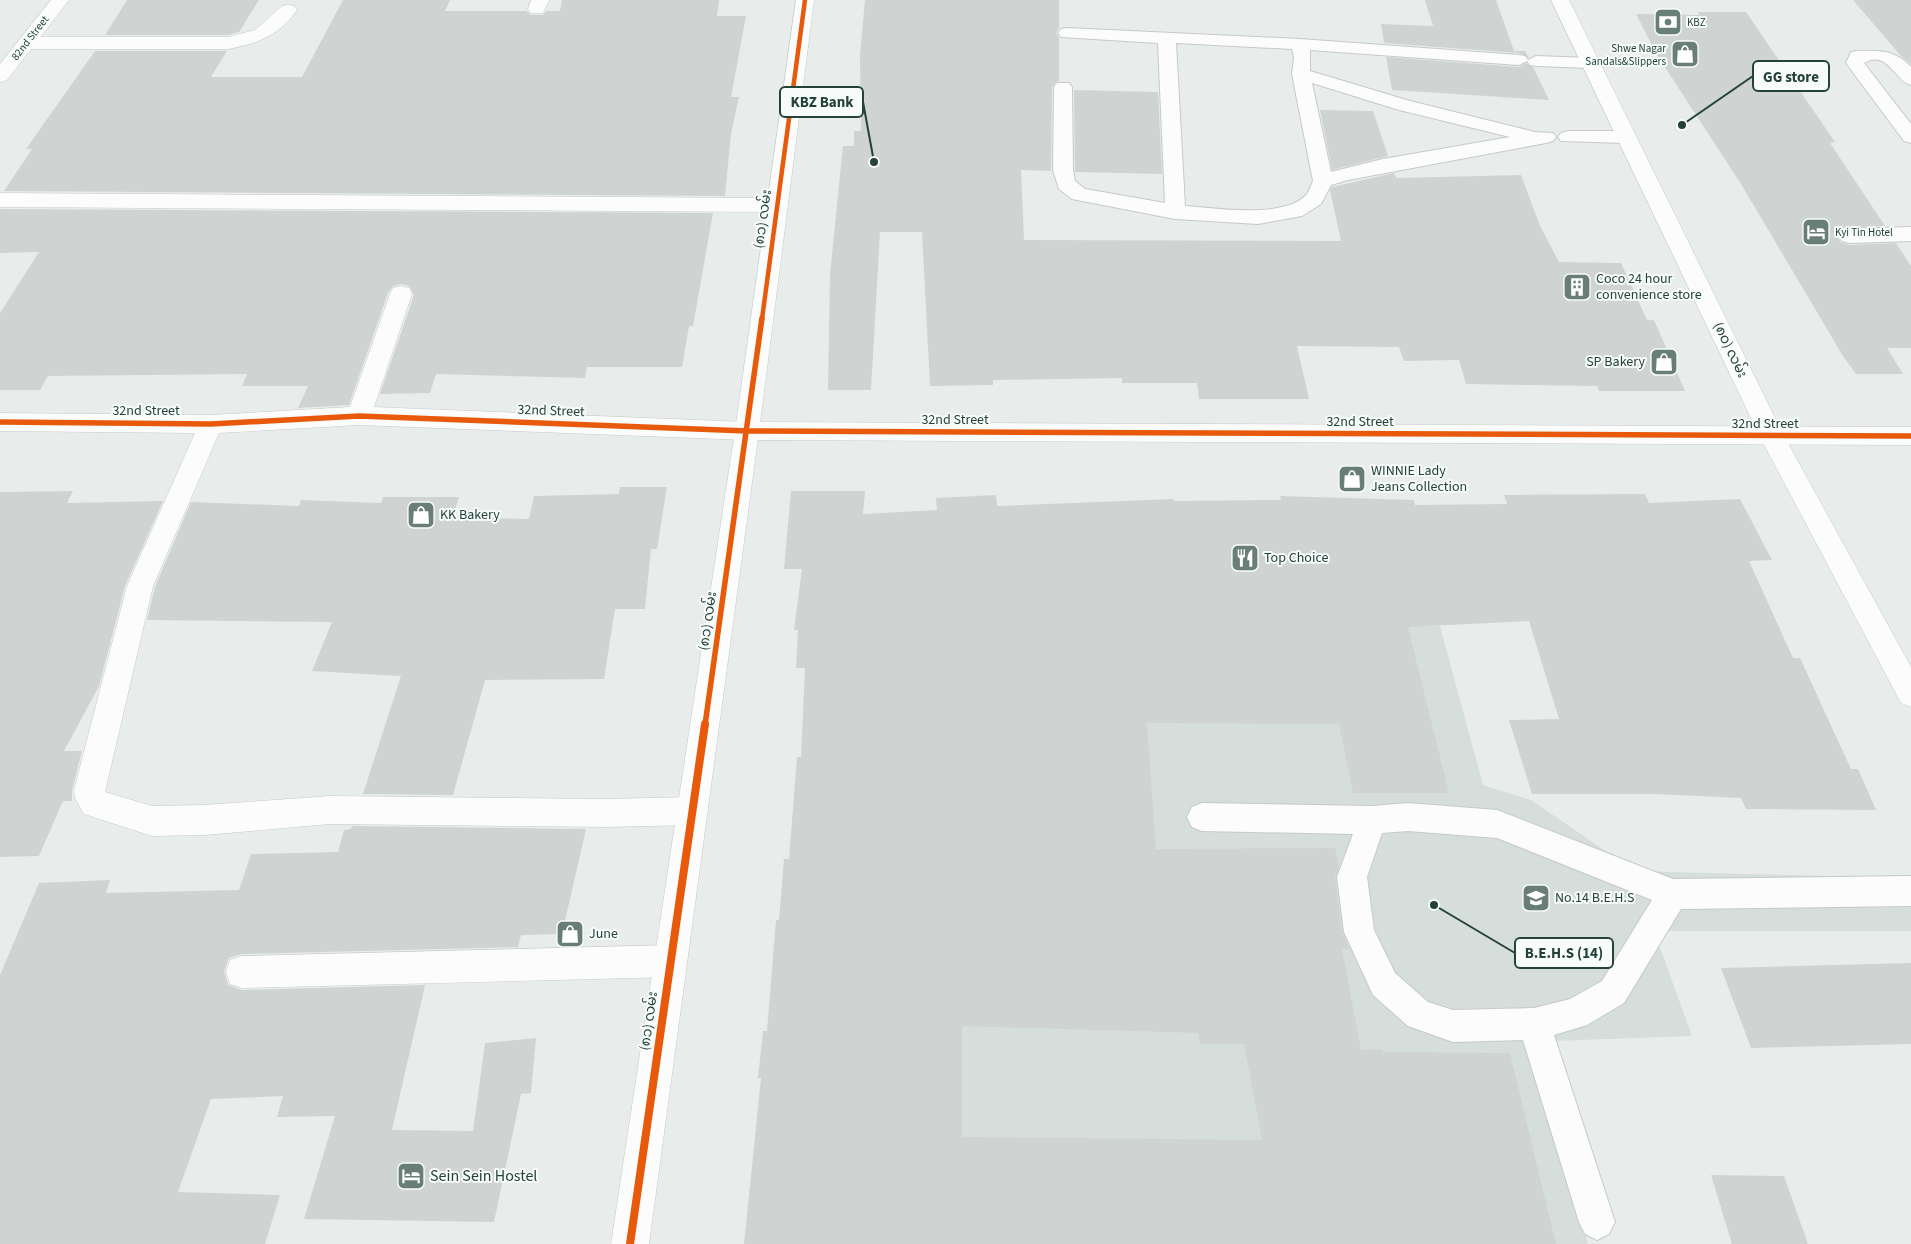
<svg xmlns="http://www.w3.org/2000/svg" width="1911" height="1244" viewBox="0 0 1911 1244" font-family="'Source Sans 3','Noto Sans Myanmar',sans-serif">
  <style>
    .built { fill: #d6dedb }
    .building { fill: #cfd4d2; fill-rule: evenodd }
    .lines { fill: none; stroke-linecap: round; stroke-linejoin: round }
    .service-casing { stroke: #c5cac8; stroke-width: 2 }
    .minor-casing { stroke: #c5cac8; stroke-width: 1 }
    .tertiary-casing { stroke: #c5cac8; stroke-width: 1 }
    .secondary-casing { stroke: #c3cbc8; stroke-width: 1 }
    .service { fill: #fcfcfc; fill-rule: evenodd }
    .minor { fill: #fcfcfc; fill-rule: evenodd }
    .tertiary { fill: #fcfcfc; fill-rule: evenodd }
    .secondary { fill: #fcfcfc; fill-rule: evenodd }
    .cycleway-far2-casing { stroke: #f7fbf9; stroke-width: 7 }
    .cycleway-far1-casing { stroke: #f7fbf9; stroke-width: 9 }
    .cycleway-casing { stroke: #f7fbf9; stroke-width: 11 }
    .cycleway-far2 { stroke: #e8590c; stroke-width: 4.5 }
    .cycleway-far1 { stroke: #e8590c; stroke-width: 5.5 }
    .cycleway { stroke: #e8590c; stroke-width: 8 }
    .labels { text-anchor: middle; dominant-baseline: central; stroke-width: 4; stroke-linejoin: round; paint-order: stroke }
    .far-poi-label { font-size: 11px; fill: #24423a; stroke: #f7fbf9; text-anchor: start }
    .far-street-label { font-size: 11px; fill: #24423a; stroke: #f7fbf9 }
    .street-label { font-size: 14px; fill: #24423a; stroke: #f7fbf9 }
    .poi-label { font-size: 14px; fill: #24423a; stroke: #f7fbf9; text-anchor: start }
    .near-poi-label { font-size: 16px; fill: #24423a; stroke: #f7fbf9; text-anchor: start }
    .leader { fill: none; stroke: #24423a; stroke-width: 2 }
    .callout-dot { fill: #24423a; stroke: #f7fbf9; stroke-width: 2 }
    .callout { fill: #f7fbf9; stroke: #24423a; stroke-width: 2 }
    .callout-label { font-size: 15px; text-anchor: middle; font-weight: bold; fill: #24423a }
  </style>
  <rect width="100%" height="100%" fill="#e8edeb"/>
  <path class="built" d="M961 616 1440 626 1483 785 1531 800 1635 871 1911 878V931H1654L1692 1036 1525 1042 1588 1244H952Z"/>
  <g class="building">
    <path d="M127 0H259L239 32 228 35H105Z"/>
    <path d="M343 0H450L445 11H527L531 15H543L546 11H560L562 0H719L717 16H746L731 97H739L731 134 725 196 4 191 32 149H26L95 51H227L211 77H302Z"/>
    <path d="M865 0H1059V28L1056 33 1059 38V81L1056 82 1052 87 1051 171 1021 170 1024 240 1341 241 1330 190 1332 187 1394 173 1396 178 1521 175 1540 226 1559 262 1621 263 1647 320H1654L1685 391H1599L1597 386 1466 384 1459 360 1404 361 1399 347 1297 346 1309 399H1199L1197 383H1122V378L993 380V385L930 386 922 232H880L871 390H828L830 274 843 146H854V131H861L860 55Z"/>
    <path d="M1425 0H1496L1514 51H1525L1529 58 1519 53 1384 43 1381 24 1433 26Z"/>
    <path d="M1853 0H1911V64L1901 56Z"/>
    <path d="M1698 12H1746L1835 142 1830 143 1885 226 1841 229 1837 235 1840 242 1849 245 1896 243 1911 266V348H1887L1903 374H1856L1843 356 1741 184 1657 55 1636 14 1700 15Z"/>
    <path d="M1386 57 1519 67 1526 63 1533 67 1549 100 1392 90Z"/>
    <path d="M1074 90 1158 92 1162 174 1075 172Z"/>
    <path d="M1320 110 1373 111 1388 156 1332 170Z"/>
    <path d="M0 209 713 213 693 326H689L682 367H587L585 378 436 374 430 393 380 394 414 295 409 286 401 284 393 286 388 293 349 405 298 408 308 386H242L247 374 48 376 40 390H0V313L39 252 0 253Z"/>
    <path d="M620 487H667L657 549H651L645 609H615L604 679 485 680 453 795 363 794 401 676 312 671 332 622 147 620 155 587 191 502 299 506 301 500 381 503 383 497H459L453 517 529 519 534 496 619 494Z"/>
    <path d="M73 491 67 503 163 501 125 586 99 686 64 751H82L72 790V801H63L39 856 0 857V492Z"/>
    <path d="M791 491H865L863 514 937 510 936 498 996 495 997 506 1174 499V501L1281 500 1280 496 1414 500 1415 505 1507 504 1504 495 1645 494 1649 503 1740 499 1772 560 1749 561 1793 658H1800L1851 769H1858L1876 810 1746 809 1741 798 1655 794H1532L1509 720 1559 719 1529 621 1408 627 1449 793H1353L1339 724 1147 723 1156 849 1335 848 1339 867 1335 877 1342 932 1350 949H1342L1361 1050 1382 1049 1383 1052 1510 1053 1556 1244H744L761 1078H758L763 1031H767L776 920H779L784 859H789L797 757H801L805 668H796L798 630H794L802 569H784ZM962 1026 1198 1033 1200 1044H1244L1262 1140 962 1137Z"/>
    <path d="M352 826 586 829 562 934 521 935 518 947 242 954 229 958 224 971 228 985 242 990 425 985 392 1130 473 1131 485 1043 536 1038 531 1093 521 1094 494 1222 304 1219 335 1116 277 1117 283 1096 211 1099 178 1192 280 1195 265 1244H0V975L39 883 110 880 106 893 239 890 251 854 338 852 344 830 351 829Z"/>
    <path d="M1911 963V1044L1751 1048 1721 968Z"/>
    <path d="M1711 1175 1784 1176 1808 1244H1732Z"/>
  </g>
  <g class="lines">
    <defs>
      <g id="service">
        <path d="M1067 28 1300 39 1519 55 1525 56 1528 60 1536 56 1590 58 1596 59 1599 63 1596 67 1590 68 1536 66 1530 65 1527 61 1519 65 1310 50V71L1410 101 1535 132 1553 133 1556 137 1553 141 1546 143 1348 180 1331 185 1321 204 1302 216 1258 224 1175 219 1072 199 1059 189 1053 170 1054 87 1057 83H1069L1072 87 1073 170 1075 181 1085 189 1165 203 1158 43 1061 37 1058 33 1061 29ZM1176 43 1292 49 1294 58 1292 74 1313 181C1311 185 1309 192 1306 195 1284 219 1215 208 1185 206ZM1312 83 1399 110 1510 137 1383 159 1331 172Z"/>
        <path d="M1857 51C1879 50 1896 50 1911 67V85C1895 81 1887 49 1864 63L1911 124V143L1904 141 1846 63 1851 52Z"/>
        <path d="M1568 131H1625L1632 133 1635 137 1632 141 1625 143 1561 141 1558 137 1561 133Z"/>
        <path d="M1911 227V241L1849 243 1842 241 1839 236 1842 231 1849 229Z"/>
        <path d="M1202 803 1372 806 1408 803 1497 810 1673 879 1911 876V906L1681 909 1624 1003 1587 1025 1554 1035 1615 1222 1609 1234 1597 1240 1585 1234 1579 1222 1523 1040 1453 1042 1408 1026 1373 995 1344 932 1337 877 1353 834 1202 831 1192 827 1187 817 1192 807ZM1408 831 1497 838 1652 900 1602 981 1570 999 1534 1008 1453 1010 1428 1002 1395 973 1374 930 1367 877 1382 833Z"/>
      </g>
      <g id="minor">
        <path d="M531 0H549L543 13H531L528 9Z"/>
        <path d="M288 5 294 6 297 10C280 35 257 44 228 49H27L20 47 18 43 20 39 27 37H228L255 30 282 6Z"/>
        <path d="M0 193 777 198 784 200 788 205 784 210 777 212 0 207Z"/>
        <path d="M401 286 409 288 412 294 374 407 747 422 1911 427V445L747 440 359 425 219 433 153 586 105 792 152 806 205 805 330 796 606 799 693 797 704 801 708 811 704 821 693 825 606 827 330 824 205 835 152 836 84 814 75 798 74 790 127 586 195 433 0 431V413L211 415 350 407 390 294 393 288Z"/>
        <path d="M671 945 683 949 687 961 683 973 671 977 242 988 230 984 226 972 230 960 242 956Z"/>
      </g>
      <g id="tertiary">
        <path d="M51 0H69L7 80 0 82V64Z"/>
        <path d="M796 0H814L759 431 649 1244H611L735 431Z"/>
      </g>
      <path id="secondary" d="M1551 0H1569L1784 436 1911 667V707L1901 703 1760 437Z"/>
    </defs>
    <use href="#service" class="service-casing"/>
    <use href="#minor" class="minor-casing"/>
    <use href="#tertiary" class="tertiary-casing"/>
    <use href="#secondary" class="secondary-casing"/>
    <use href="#service" class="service"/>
    <use href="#minor" class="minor"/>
    <use href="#tertiary" class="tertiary"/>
    <use href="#secondary" class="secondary"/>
    <defs>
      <path id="cycleway-far2" d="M762 319 805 0"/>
      <g id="cycleway-far1">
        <path d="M0 422 211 424 359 416 747 431 1911 436"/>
        <path d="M705 725 762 318"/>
      </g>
      <path id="cycleway" d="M630 1244 705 724"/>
    </defs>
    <use href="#cycleway-far2" class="cycleway-far2-casing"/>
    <use href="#cycleway-far1" class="cycleway-far1-casing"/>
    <use href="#cycleway" class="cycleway-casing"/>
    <use href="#cycleway-far2" class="cycleway-far2"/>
    <use href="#cycleway-far1" class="cycleway-far1"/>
    <use href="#cycleway" class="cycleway"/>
  </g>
  <defs>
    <symbol id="bank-square" viewBox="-11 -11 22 22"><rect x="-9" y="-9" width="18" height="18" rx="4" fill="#697e78" stroke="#f7fbf9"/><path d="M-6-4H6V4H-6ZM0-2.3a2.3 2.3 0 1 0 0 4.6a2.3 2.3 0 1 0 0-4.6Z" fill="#fff"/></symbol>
    <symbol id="shop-square" viewBox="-11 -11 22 22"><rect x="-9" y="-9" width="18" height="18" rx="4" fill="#697e78" stroke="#f7fbf9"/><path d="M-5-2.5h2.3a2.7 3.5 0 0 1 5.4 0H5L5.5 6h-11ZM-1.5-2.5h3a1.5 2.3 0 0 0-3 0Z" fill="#fff"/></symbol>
    <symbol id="hotel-square" viewBox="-11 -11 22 22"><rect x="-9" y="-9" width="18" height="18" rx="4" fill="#697e78" stroke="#f7fbf9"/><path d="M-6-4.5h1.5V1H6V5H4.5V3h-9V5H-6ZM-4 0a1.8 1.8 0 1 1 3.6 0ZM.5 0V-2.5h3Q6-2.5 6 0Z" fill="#fff"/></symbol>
    <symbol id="building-square" viewBox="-11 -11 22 22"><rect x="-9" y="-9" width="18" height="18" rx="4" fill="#697e78" stroke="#f7fbf9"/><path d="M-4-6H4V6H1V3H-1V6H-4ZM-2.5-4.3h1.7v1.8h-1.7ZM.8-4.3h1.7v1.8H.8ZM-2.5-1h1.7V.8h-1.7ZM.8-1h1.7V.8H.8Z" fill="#fff"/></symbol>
    <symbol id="restaurant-square" viewBox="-11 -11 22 22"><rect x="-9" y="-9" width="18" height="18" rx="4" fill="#697e78" stroke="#f7fbf9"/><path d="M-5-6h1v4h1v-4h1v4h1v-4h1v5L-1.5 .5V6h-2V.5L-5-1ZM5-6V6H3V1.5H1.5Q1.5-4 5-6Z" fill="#fff"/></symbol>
    <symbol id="school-square" viewBox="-11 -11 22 22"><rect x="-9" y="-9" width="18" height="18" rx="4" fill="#697e78" stroke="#f7fbf9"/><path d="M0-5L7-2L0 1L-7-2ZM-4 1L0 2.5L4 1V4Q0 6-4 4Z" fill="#fff"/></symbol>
  </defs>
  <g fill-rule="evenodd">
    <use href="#bank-square" x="1652" y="6" width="32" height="32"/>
    <use href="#shop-square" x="1669" y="38" width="32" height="32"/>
    <use href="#hotel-square" x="1800" y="216" width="32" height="32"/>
    <use href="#building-square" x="1561" y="271" width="32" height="32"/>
    <use href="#shop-square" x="1648" y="346" width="32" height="32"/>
    <use href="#shop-square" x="1336" y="463" width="32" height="32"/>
    <use href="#shop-square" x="405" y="499" width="32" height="32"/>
    <use href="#restaurant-square" x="1229" y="542" width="32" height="32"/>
    <use href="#school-square" x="1520" y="882" width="32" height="32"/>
    <use href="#shop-square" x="554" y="918" width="32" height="32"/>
    <use href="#hotel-square" x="395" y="1160" width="32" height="32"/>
  </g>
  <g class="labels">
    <g class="far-poi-label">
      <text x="1687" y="22">KBZ</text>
      <text x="1666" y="48" text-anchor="end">Shwe Nagar<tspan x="1666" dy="13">Sandals&amp;Slippers</tspan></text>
      <text x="1835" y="232">Kyi Tin Hotel</text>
    </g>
    <g class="far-street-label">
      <text transform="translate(30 38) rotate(-52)">82nd Street</text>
    </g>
    <g class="street-label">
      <text transform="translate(763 219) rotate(-82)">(၈၁) လမ်း</text>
      <text transform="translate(1730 350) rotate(64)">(၈၀) လမ်း</text>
      <text x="146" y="411">32nd Street</text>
      <text transform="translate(551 411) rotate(2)">32nd Street</text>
      <text x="955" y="420">32nd Street</text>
      <text x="1360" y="422">32nd Street</text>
      <text x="1765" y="424">32nd Street</text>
      <text transform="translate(708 621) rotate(-82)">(၈၁) လမ်း</text>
      <text transform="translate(649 1021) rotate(-82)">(၈၁) လမ်း</text>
    </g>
    <g class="poi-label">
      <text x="1596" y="279">Coco 24 hour<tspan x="1596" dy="16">convenience store</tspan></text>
      <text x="1645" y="362" text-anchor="end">SP Bakery</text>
      <text x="1371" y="471">WINNIE Lady<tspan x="1371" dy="16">Jeans Collection</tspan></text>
      <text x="440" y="515">KK Bakery</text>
      <text x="1264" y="558">Top Choice</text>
      <text x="1555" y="898">No.14 B.E.H.S</text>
      <text x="589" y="934">June</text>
    </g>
    <g class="near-poi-label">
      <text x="430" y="1176">Sein Sein Hostel</text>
    </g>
  </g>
  <path class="leader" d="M1682 125L1753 76M874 162L863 102M1434 905L1515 953"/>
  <g class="callout-dot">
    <circle cx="1682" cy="125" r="5"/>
    <circle cx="874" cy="162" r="5"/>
    <circle cx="1434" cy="905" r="5"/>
  </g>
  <g class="callout">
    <rect x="1753" y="61" width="76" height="30" rx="5"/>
    <rect x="780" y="87" width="83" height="30" rx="5"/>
    <rect x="1515" y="938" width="98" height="30" rx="5"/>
  </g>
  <g class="callout-label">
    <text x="1791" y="82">GG store</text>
    <text x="822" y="107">KBZ Bank</text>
    <text x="1564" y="958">B.E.H.S (14)</text>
  </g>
</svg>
